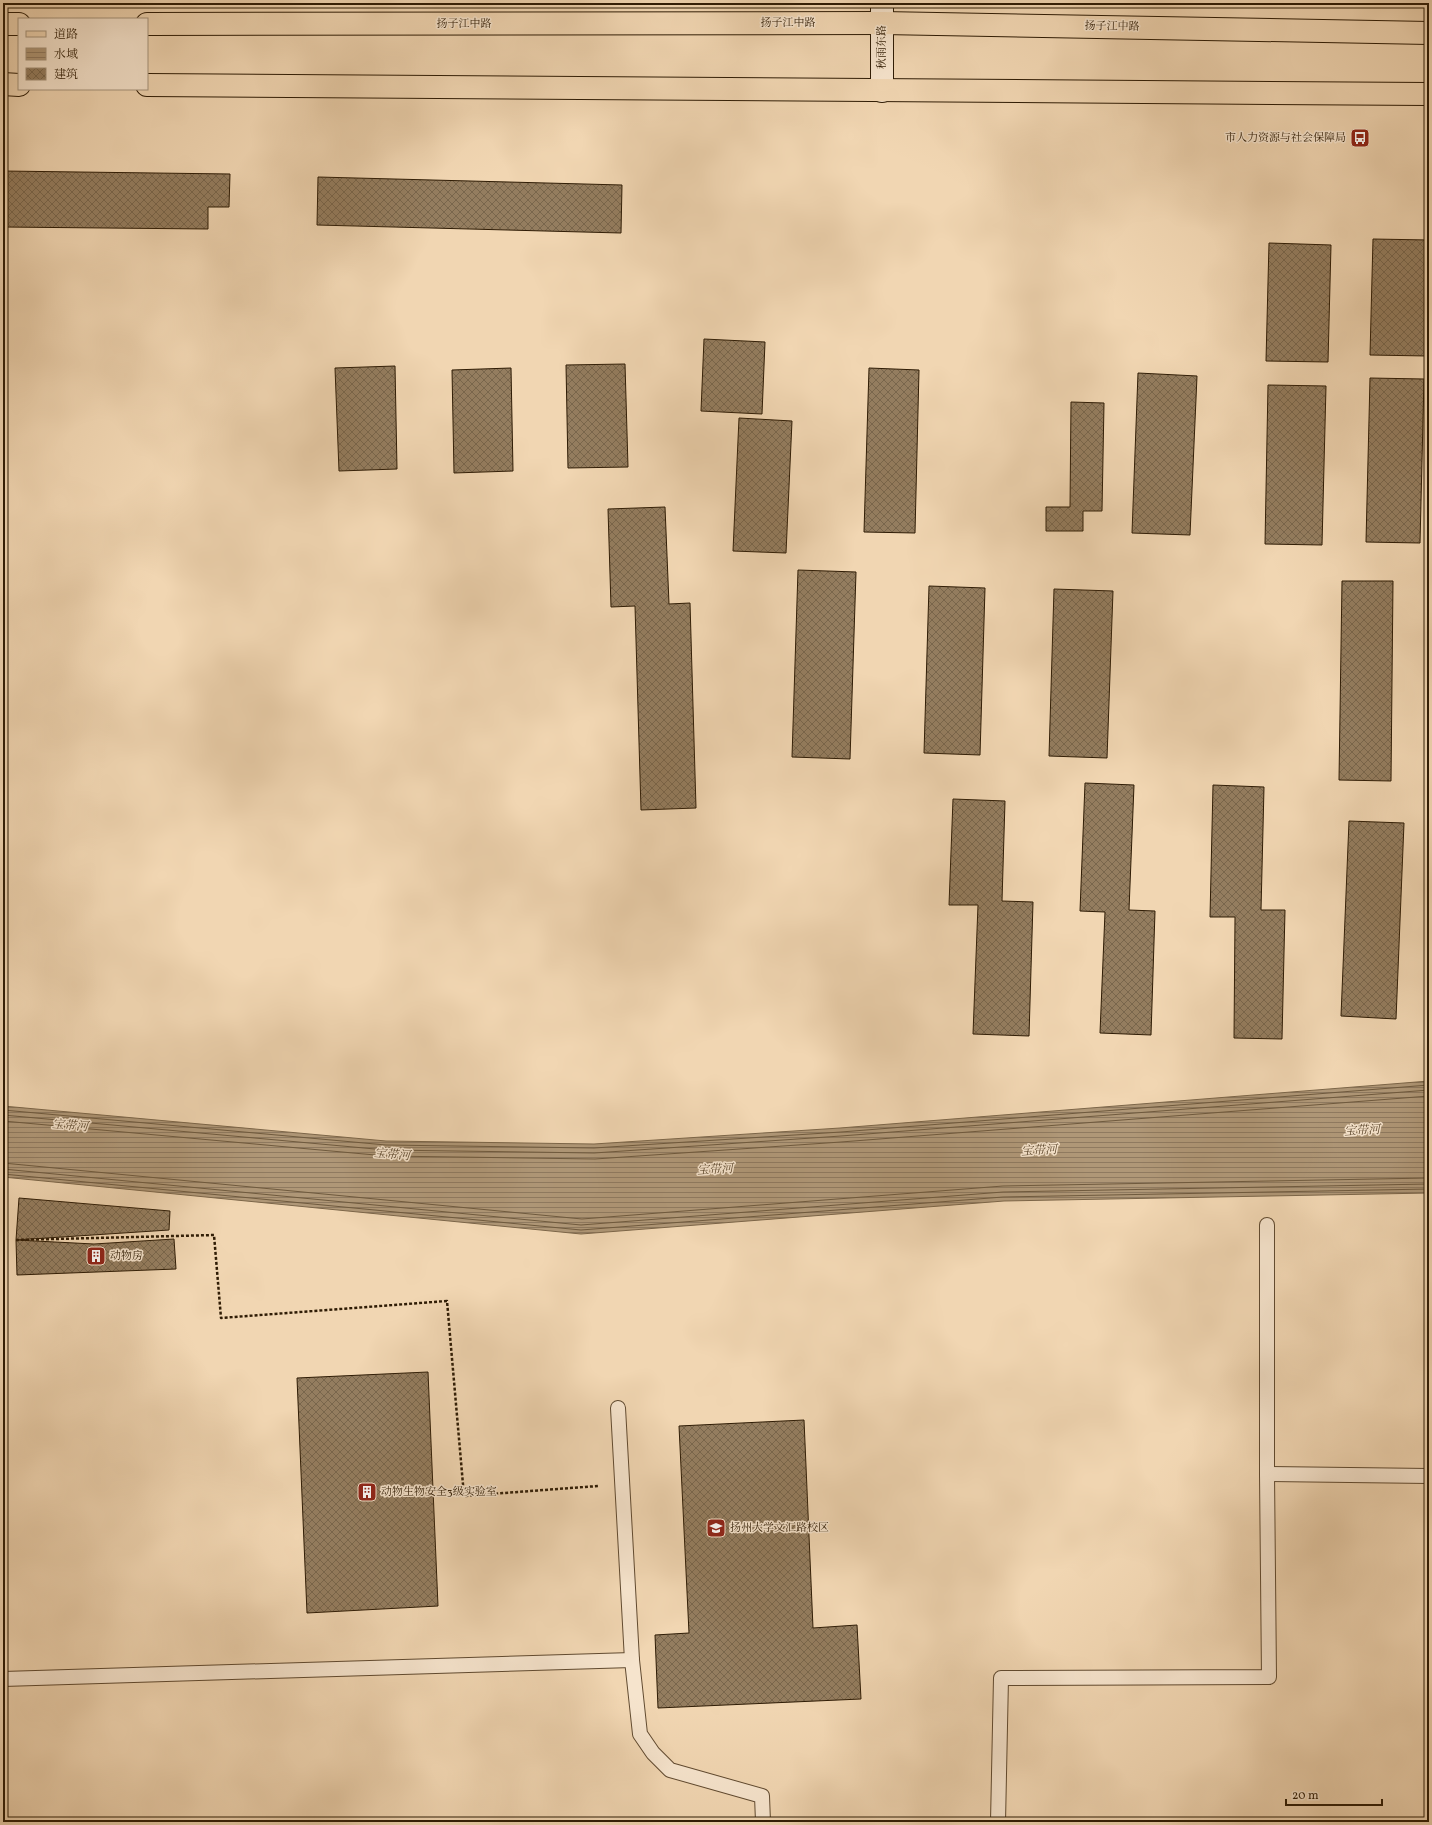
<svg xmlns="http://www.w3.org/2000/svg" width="1432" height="1825" viewBox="0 0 1432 1825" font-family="Vollkorn,'Noto Serif SC',serif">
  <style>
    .water { fill: url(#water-rules); stroke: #7c6649 }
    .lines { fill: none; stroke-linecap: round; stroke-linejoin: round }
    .shore { stroke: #6f5a3e; stroke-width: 1 }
    .building { fill: url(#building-cross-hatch); stroke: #2f1c05 }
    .lane-casing { stroke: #604a30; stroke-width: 16 }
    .secondary-casing { stroke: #2f1c05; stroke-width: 24 }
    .primary-casing { stroke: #2f1c05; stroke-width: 24 }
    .path { stroke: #2f1c05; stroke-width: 2.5; stroke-dasharray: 3 2; stroke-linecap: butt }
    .lane { stroke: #f6e4cd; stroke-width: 14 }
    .secondary { stroke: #f6e4cd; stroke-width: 22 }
    .primary { stroke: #f1d6b2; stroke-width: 22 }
    .labels { text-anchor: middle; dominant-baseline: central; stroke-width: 3; stroke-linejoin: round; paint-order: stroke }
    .street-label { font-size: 11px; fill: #2f1c05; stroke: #f6e4cd }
    .poi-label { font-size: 11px; fill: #2f1c05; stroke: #f6e4cd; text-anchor: start }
    .water-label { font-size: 12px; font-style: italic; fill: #5c472d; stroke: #f6e4cd }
  </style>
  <defs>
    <pattern id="water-rules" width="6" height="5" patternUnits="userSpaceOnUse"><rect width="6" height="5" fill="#af9777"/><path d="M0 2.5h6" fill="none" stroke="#8f7a60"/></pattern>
    <pattern id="building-cross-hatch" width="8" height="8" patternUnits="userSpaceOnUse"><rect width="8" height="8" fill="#947d5f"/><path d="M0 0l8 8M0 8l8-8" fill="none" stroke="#79664c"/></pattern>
  </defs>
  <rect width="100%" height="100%" fill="#f1d6b2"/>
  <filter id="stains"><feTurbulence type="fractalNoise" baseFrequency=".005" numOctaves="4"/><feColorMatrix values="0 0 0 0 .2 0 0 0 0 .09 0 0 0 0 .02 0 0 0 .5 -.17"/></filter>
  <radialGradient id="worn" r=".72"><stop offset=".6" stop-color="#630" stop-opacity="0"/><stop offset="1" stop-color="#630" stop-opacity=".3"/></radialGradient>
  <path class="water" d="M1429 1081V1193L1004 1201 581 1234 3 1177V1106L386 1141 594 1144 840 1128Z"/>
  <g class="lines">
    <g class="shore">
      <path d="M3 1110 386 1145 594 1148 841 1132 1429 1085"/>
      <path d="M3 1115 386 1150 594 1153 841 1136 1429 1090"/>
      <path d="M3 1121 386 1156 595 1159 841 1142 1429 1096"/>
      <path d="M3 1163 582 1219 1003 1186 1429 1178"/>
      <path d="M3 1169 581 1225 1003 1192 1429 1184"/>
      <path d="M3 1174 581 1230 1003 1197 1429 1189"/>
    </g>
  </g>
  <g class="building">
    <path d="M3 171 230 174 229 207H208V229L3 227Z"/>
    <path d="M318 177 622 185 621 233 317 225Z"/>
    <path d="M1373 239 1429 240 1427 356 1370 355Z"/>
    <path d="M1269 243 1331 245 1328 362 1266 361Z"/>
    <path d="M704 339 765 342 762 414 701 411Z"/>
    <path d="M625 364 628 467 568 468 566 365Z"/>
    <path d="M395 366 397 469 339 471 335 368Z"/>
    <path d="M511 368 513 471 454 473 452 370Z"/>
    <path d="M869 368 919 370 915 533 864 532Z"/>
    <path d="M1138 373 1197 376 1190 535 1132 533Z"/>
    <path d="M1370 378 1424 379 1420 543 1366 542Z"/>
    <path d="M1268 385 1326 386 1322 545 1265 544Z"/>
    <path d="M1071 402 1104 403 1102 511H1083V531H1046V507H1070Z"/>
    <path d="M739 418 792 421 786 553 733 551Z"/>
    <path d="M665 507 669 604 690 603 696 808 641 810 635 606 611 607 608 509Z"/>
    <path d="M798 570 856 572 850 759 792 757Z"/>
    <path d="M1342 581H1393L1391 781 1339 780Z"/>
    <path d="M929 586 985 588 980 755 924 753Z"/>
    <path d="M1054 589 1113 591 1107 758 1049 756Z"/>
    <path d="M1085 783 1134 785 1129 910 1155 911 1151 1035 1100 1033 1105 912 1080 911Z"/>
    <path d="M1213 785 1264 787 1261 910H1285L1282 1039 1234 1038 1235 917H1210Z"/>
    <path d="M953 799 1005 801 1002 901 1033 902 1029 1036 973 1034 978 905H949Z"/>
    <path d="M1349 821 1404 823 1396 1019 1341 1016Z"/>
    <path d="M19 1198 170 1211 169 1230 16 1240Z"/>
    <path d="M174 1239 176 1269 17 1275 16 1240 94 1244Z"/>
    <path d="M428 1372 438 1606 307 1613 297 1378Z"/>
    <path d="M804 1420 813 1628 857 1625 861 1699 658 1708 655 1635 689 1633 679 1426Z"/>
  </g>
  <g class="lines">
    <defs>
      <g id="lane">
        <path d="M618 1408 632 1660 640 1734 653 1753 670 1770 762 1796 763 1822"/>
        <path d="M1267 1474 1429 1476"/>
        <path d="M3 1679 632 1660"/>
        <path d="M998 1822 1001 1678 1269 1677 1267 1474V1225"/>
      </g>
      <path id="secondary" d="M882 91V3"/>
      <g id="primary">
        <path d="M3 24H19"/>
        <path d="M147 24 883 23 1429 33"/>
        <path d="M3 84 19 85"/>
        <path d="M147 85 1429 94"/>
      </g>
    </defs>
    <use href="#lane" class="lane-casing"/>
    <use href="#secondary" class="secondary-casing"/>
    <use href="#primary" class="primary-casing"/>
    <path class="path" d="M16 1240 214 1235 221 1318 447 1301 464 1496 598 1486"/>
    <use href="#lane" class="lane"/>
    <use href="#secondary" class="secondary"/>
    <use href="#primary" class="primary"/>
  </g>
  <defs>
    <symbol id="bus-square" viewBox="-11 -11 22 22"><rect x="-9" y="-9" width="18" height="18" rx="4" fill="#8f2418" stroke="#f6e4cd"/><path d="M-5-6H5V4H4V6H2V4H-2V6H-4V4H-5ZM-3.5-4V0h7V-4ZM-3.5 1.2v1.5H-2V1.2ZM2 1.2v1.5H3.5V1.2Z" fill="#fff"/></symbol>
    <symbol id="building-square" viewBox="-11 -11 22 22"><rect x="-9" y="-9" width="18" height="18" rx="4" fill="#8f2418" stroke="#f6e4cd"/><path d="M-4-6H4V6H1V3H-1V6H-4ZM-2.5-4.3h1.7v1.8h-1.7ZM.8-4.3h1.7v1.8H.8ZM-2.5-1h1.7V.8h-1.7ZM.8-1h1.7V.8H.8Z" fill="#fff"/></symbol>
    <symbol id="university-square" viewBox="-11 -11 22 22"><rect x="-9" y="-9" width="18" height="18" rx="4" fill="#8f2418" stroke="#f6e4cd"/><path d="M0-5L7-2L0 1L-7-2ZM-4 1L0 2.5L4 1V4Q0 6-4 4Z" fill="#fff"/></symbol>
  </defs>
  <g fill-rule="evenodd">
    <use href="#bus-square" x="1349" y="127" width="22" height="22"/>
    <use href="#building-square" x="85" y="1245" width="22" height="22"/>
    <use href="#building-square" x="356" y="1481" width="22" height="22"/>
    <use href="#university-square" x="705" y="1517" width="22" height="22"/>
  </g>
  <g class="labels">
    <g class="street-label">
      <text x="788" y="23">扬子江中路</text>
      <text x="464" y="24">扬子江中路</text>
      <text transform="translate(1112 27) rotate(1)">扬子江中路</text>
      <text transform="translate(882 47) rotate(-90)">秋雨东路</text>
    </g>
    <g class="poi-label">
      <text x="1346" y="138" text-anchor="end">市人力资源与社会保障局</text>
      <text x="110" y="1256">动物房</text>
      <text x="381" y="1492">动物生物安全3级实验室</text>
      <text x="730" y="1528">扬州大学文汇路校区</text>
    </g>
    <g class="water-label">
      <text transform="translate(70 1126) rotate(5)">宝带河</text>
      <text transform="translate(1362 1131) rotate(-3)">宝带河</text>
      <text transform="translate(1039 1151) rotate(-3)">宝带河</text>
      <text transform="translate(392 1155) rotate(5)">宝带河</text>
      <text transform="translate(715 1170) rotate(-3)">宝带河</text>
    </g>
  </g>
  <rect width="1432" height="1825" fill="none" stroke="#f1d6b2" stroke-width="16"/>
  <rect x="4" y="4" width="1424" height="1817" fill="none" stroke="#2f1c05" stroke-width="2"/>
  <rect x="8" y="8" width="1416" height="1809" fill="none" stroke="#2f1c05"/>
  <rect x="18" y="18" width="130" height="72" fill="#f6e4cd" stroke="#a6947d"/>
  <rect x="26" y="31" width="20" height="6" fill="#f1d6b2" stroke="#a6947d"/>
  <text x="54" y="38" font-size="12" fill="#2f1c05">道路</text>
  <rect x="26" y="48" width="20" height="12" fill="url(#water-rules)" stroke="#a6947d"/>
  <text x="54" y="58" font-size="12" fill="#2f1c05">水域</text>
  <rect x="26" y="68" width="20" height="12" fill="url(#building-cross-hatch)" stroke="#a6947d"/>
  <text x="54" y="78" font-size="12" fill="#2f1c05">建筑</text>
  <path d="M1286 1799v6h96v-6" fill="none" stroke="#2f1c05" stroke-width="2"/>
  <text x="1292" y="1799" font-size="12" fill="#2f1c05" stroke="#f6e4cd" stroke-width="3" paint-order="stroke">20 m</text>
  <rect width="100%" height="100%" filter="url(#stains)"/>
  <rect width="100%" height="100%" fill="url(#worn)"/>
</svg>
